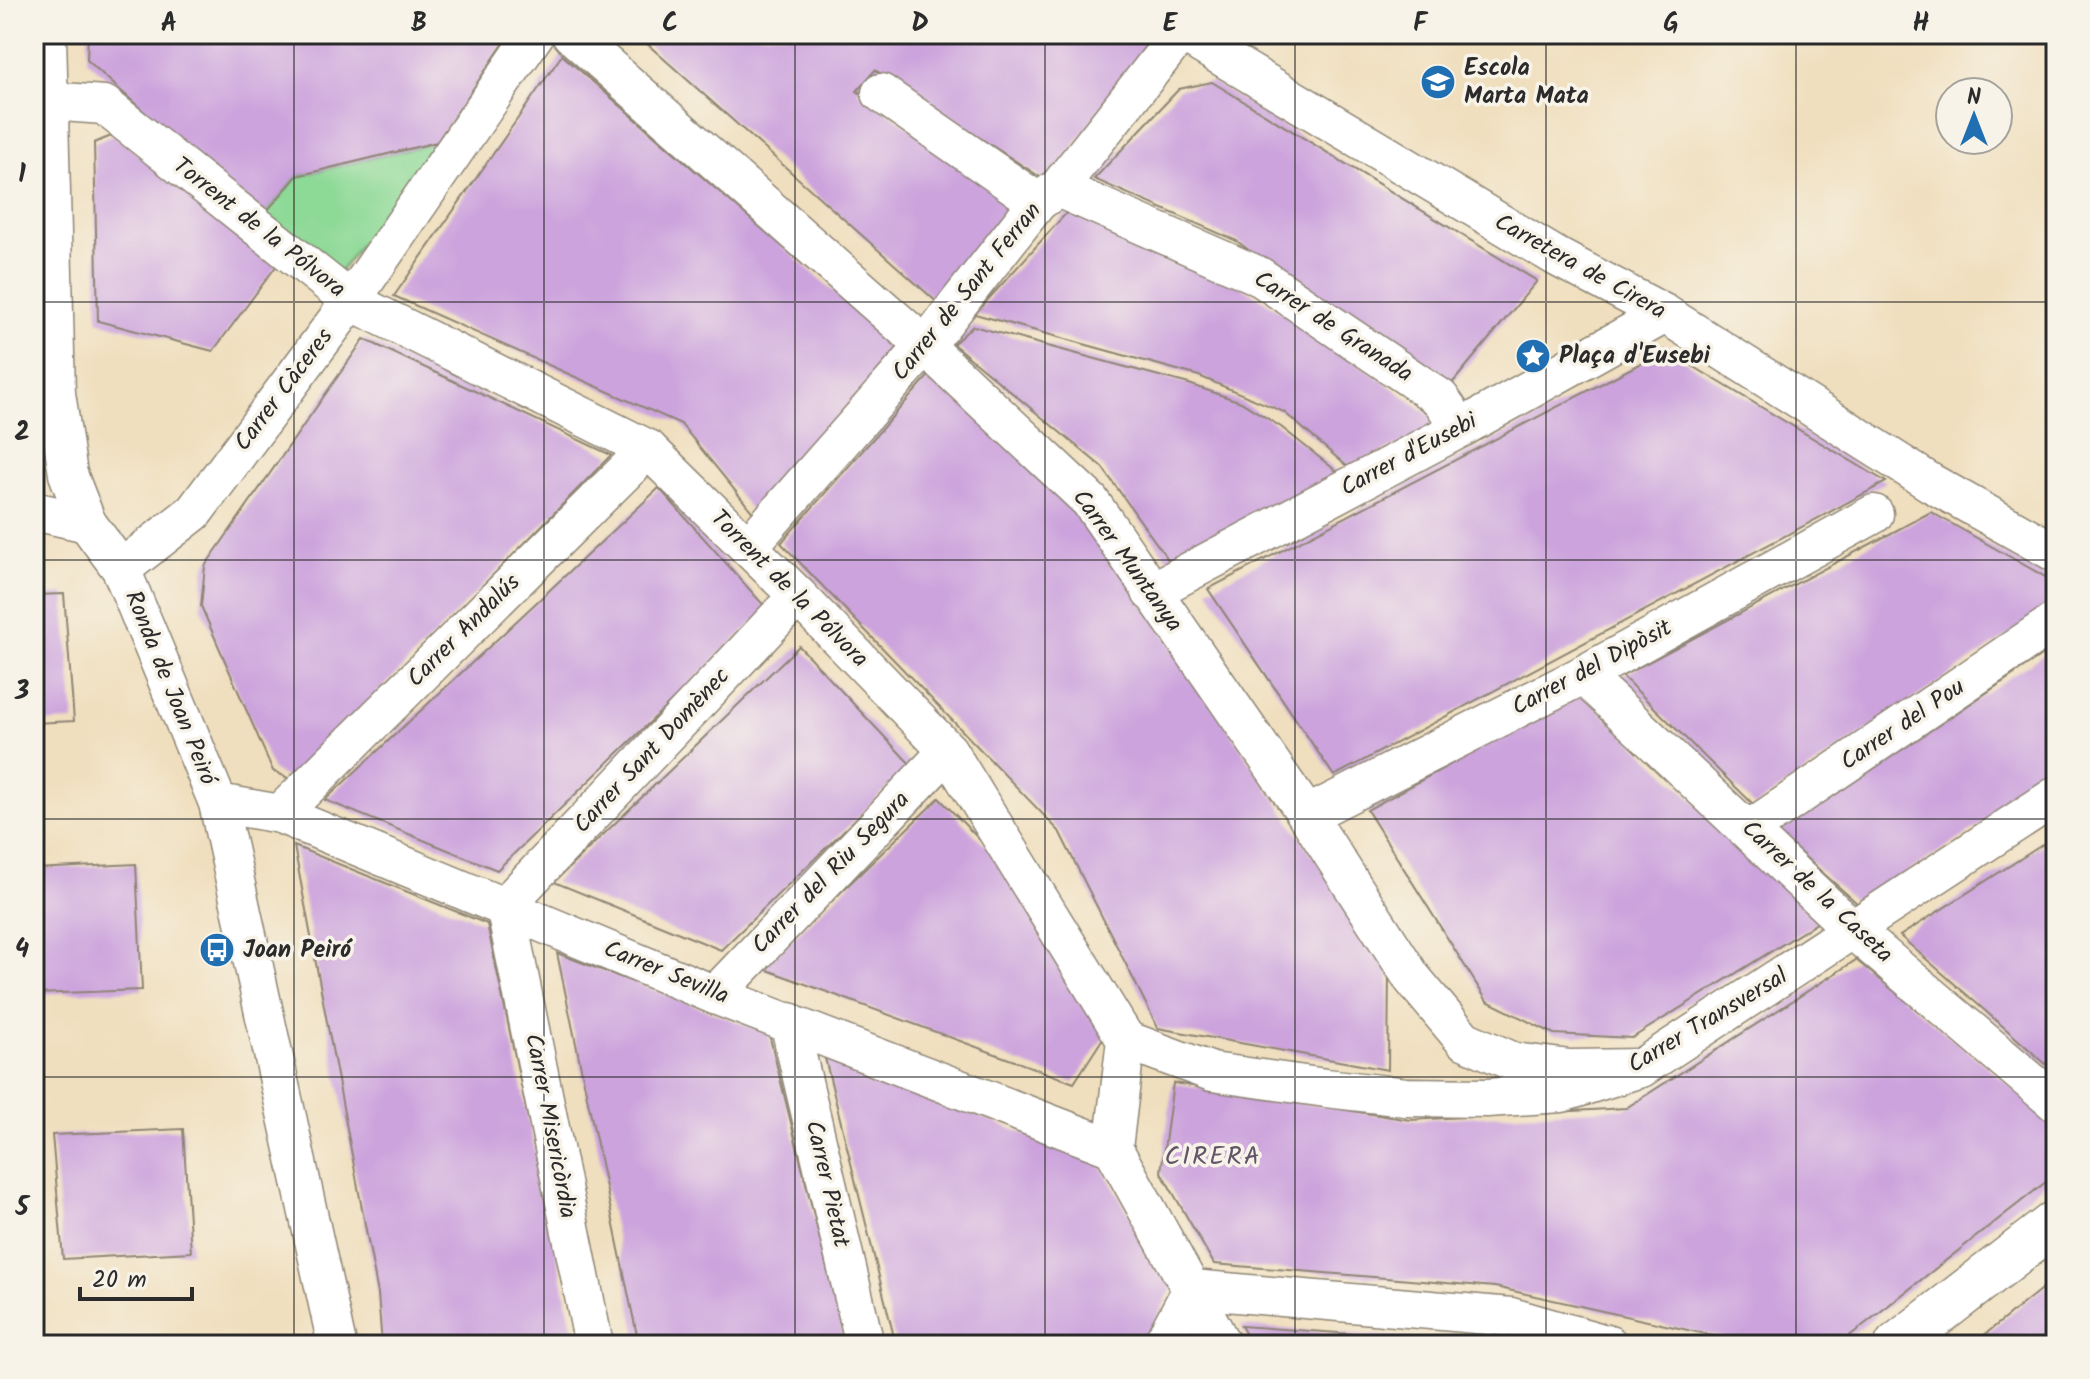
<svg xmlns="http://www.w3.org/2000/svg" width="2090" height="1379" viewBox="0 0 2090 1379" font-family="Kalam,sans-serif">
  <style>
    .green { fill: #8dd996; stroke: #5c8260; stroke-width: 2 }
    .building { fill: #cca3dd }
    .lines { fill: none; stroke-linecap: round; stroke-linejoin: round }
    .street-casing { stroke: #8e8574; stroke-width: 41 }
    .secondary-casing { stroke: #8e8574; stroke-width: 47 }
    .street { stroke: #fff; stroke-width: 38 }
    .secondary { stroke: #fff; stroke-width: 44 }
    .grid { fill: none; stroke: #2b2b2b; stroke-width: 2; stroke-opacity: 0.55 }
    .labels { text-anchor: middle; dominant-baseline: central; stroke-width: 7; stroke-linejoin: round; paint-order: stroke }
    .poi-label { font-size: 24px; font-weight: bold; fill: #2b2b2b; stroke: #f7f3e8; text-anchor: start }
    .street-label { font-size: 24px; fill: #2b2b2b; stroke: #f7f3e8 }
    .neighbourhood-label { font-size: 26px; letter-spacing: 2px; fill: #635569; stroke: #f7f3e8 }
    .neatline { fill: none; stroke: #2b2b2b; stroke-width: 3 }
    .grid-label { font-size: 26px; text-anchor: middle; font-weight: bold; fill: #2b2b2b }
  </style>
  <rect width="100%" height="100%" fill="#f7f3e8"/>
  <filter id="ink" filterUnits="userSpaceOnUse"><feTurbulence type="fractalNoise" baseFrequency=".0125" numOctaves="2"/><feDisplacementMap in="SourceGraphic" scale="16" xChannelSelector="R" yChannelSelector="G"/><feConvolveMatrix kernelMatrix="1 2 1 2 8 2 1 2 1" color-interpolation-filters="sRGB"/></filter>
  <filter id="wash" filterUnits="userSpaceOnUse"><feTurbulence type="fractalNoise" baseFrequency=".006" numOctaves="4" result="noise"/><feDisplacementMap in="SourceGraphic" scale="32" xChannelSelector="R" yChannelSelector="G"/><feGaussianBlur stdDeviation="1.8" result="paint"/><feColorMatrix in="noise" values="0 0 0 0 0 0 0 0 0 0 0 0 0 0 0 0 0 1.4 0 .05"/><feComposite in="paint" operator="in"/></filter>
  <g filter="url(#wash)">
    <rect width="100%" height="100%" fill="#f0dfbe"/>
    <path class="green" d="M437 142 337 276 261 218 297 176Z"/>
    <g id="blocks">
      <g class="building">
        <path d="M88 34H510L437 142 297 176 261 218 87 60Z"/>
        <path d="M636 34H1134L1148 42 1048 182 875 70 857 91 1018 203 939 304Z"/>
        <path d="M562 55 898 347 754 514 681 424 394 296Z"/>
        <path d="M1212 82 1537 281 1440 398 1237 241 1094 179 1179 89Z"/>
        <path d="M114 135 277 265 213 351 98 321 94 143Z"/>
        <path d="M1069 210 1228 278 1326 340 1442 424 1349 468 1284 412 1199 376 975 314Z"/>
        <path d="M973 326 1189 384 1241 402 1281 427 1339 473 1169 561 1102 467 953 344Z"/>
        <path d="M364 339 611 455 292 780 273 771 201 606 205 566Z"/>
        <path d="M1666 350 1886 482 1334 776 1208 589Z"/>
        <path d="M931 373 1091 525 1389 969 1388 1070 1158 1028 1059 831 781 543Z"/>
        <path d="M659 488 767 609 497 870 325 800Z"/>
        <path d="M1931 512 2056 583V603L1755 806 1622 676Z"/>
        <path d="M64 594 74 721 34 723V595Z"/>
        <path d="M799 646 911 765 721 950 554 882Z"/>
        <path d="M2056 646V776L1858 904 1778 833Z"/>
        <path d="M1581 693 1820 921 1632 1038 1554 1034 1487 1001 1367 810Z"/>
        <path d="M939 798 1013 874 1107 1032 1074 1083 762 968Z"/>
        <path d="M2056 836V1073L1900 936Z"/>
        <path d="M294 846 487 924 576 1345H382L378 1294Z"/>
        <path d="M136 864 142 990 34 994V869Z"/>
        <path d="M557 953 769 1034 846 1345H639Z"/>
        <path d="M1856 960 2056 1123V1174L1838 1345H1755L1495 1287 1214 1264 1161 1172 1173 1083 1410 1120 1626 1108Z"/>
        <path d="M825 1058 1099 1162 1172 1288 1143 1345H896Z"/>
        <path d="M183 1129 191 1252 63 1259 52 1135Z"/>
        <path d="M2056 1277V1345H1972Z"/>
        <path d="M1241 1326 1437 1340 1477 1345H1252Z"/>
      </g>
    </g>
  </g>
  <g filter="url(#ink)">
    <use href="#blocks" fill-opacity="0" stroke="#8e8574" stroke-width="2"/>
    <g class="lines">
      <defs>
        <g id="street">
          <path d="M47 34 56 393 68 474 87 523 121 569 218 803 337 1345"/>
          <path d="M571 34 925 346 1090 501 1307 815 1412 978 1464 1040 1514 1062 1570 1069 1641 1068"/>
          <path d="M1184 34 1557 257 1665 314 1931 483 2056 553"/>
          <path d="M881 93 1038 202"/>
          <path d="M49 101 104 105 351 301 648 449 798 596 948 751 1126 1040 1113 1148 1222 1345"/>
          <path d="M1058 188 1259 276 1440 398 1461 428"/>
          <path d="M34 511 87 523"/>
          <path d="M748 547 925 346 1038 202 1058 188 1180 34"/>
          <path d="M121 569 194 512 351 301 535 34"/>
          <path d="M1151 592 1461 428 1665 314"/>
          <path d="M1583 675 1853 930 2056 1103"/>
          <path d="M218 803 280 814 715 995 1113 1148"/>
          <path d="M280 814 648 449"/>
          <path d="M1307 815 1583 675 1874 514"/>
          <path d="M1750 829 2056 621"/>
          <path d="M715 995 948 751"/>
          <path d="M789 1022 865 1345"/>
          <path d="M1126 1040 1212 1072 1326 1088 1406 1097 1487 1098 1562 1093 1641 1068 2056 796"/>
          <path d="M594 1345 505 906 798 596"/>
          <path d="M1162 1345 1192 1289 1511 1317 1609 1345"/>
        </g>
        <path id="secondary" d="M1897 1345 2056 1222"/>
      </defs>
      <use href="#street" class="street-casing"/>
      <use href="#secondary" class="secondary-casing"/>
      <use href="#street" class="street"/>
      <use href="#secondary" class="secondary"/>
    </g>
  </g>
  <path class="grid" d="M294 34V1345M544 34V1345M795 34V1345M1045 34V1345M1295 34V1345M1546 34V1345M1796 34V1345M34 302H2056M34 560H2056M34 819H2056M34 1077H2056"/>
  <defs>
    <symbol id="school-disc" viewBox="-11 -11 22 22"><circle r="9.5" fill="#1f6fb2" stroke="#f7f3e8"/><path d="M0-5L7-2L0 1L-7-2ZM-4 1L0 2.5L4 1V4Q0 6-4 4Z" fill="#fff"/></symbol>
    <symbol id="sight-disc" viewBox="-11 -11 22 22"><circle r="9.5" fill="#1f6fb2" stroke="#f7f3e8"/><path d="M0-6L1.8-2.2L6-1.7L2.9 1.2L3.7 5.4L0 3.3L-3.7 5.4L-2.9 1.2L-6-1.7L-1.8-2.2Z" fill="#fff"/></symbol>
    <symbol id="bus-disc" viewBox="-11 -11 22 22"><circle r="9.5" fill="#1f6fb2" stroke="#f7f3e8"/><path d="M-5-6H5V4H4V6H2V4H-2V6H-4V4H-5ZM-3.5-4V0h7V-4ZM-3.5 1.2v1.5H-2V1.2ZM2 1.2v1.5H3.5V1.2Z" fill="#fff"/></symbol>
  </defs>
  <g fill-rule="evenodd">
    <use href="#school-disc" x="1418" y="62" width="40" height="40"/>
    <use href="#sight-disc" x="1513" y="336" width="40" height="40"/>
    <use href="#bus-disc" x="197" y="930" width="40" height="40"/>
  </g>
  <g class="labels">
    <g class="poi-label">
      <text x="1464" y="68">Escola<tspan x="1464" dy="28">Marta Mata</tspan></text>
      <text x="1559" y="356">Plaça d'Eusebi</text>
      <text x="243" y="950">Joan Peiró</text>
    </g>
    <g class="street-label">
      <text transform="translate(259 228) rotate(38)">Torrent de la Pólvora</text>
      <text transform="translate(1580 267) rotate(29)">Carretera de Cirera</text>
      <text transform="translate(967 292) rotate(-51)">Carrer de Sant Ferran</text>
      <text transform="translate(1333 327) rotate(33)">Carrer de Granada</text>
      <text transform="translate(284 390) rotate(-53)">Carrer Càceres</text>
      <text transform="translate(1409 455) rotate(-28)">Carrer d'Eusebi</text>
      <text transform="translate(1127 561) rotate(54)">Carrer Muntanya</text>
      <text transform="translate(789 589) rotate(45)">Torrent de la Pólvora</text>
      <text transform="translate(464 631) rotate(-45)">Carrer Andalús</text>
      <text transform="translate(1592 668) rotate(-28)">Carrer del Dipòsit</text>
      <text transform="translate(170 688) rotate(68)">Ronda de Joan Peiró</text>
      <text transform="translate(1903 725) rotate(-34)">Carrer del Pou</text>
      <text transform="translate(652 751) rotate(-47)">Carrer Sant Domènec</text>
      <text transform="translate(831 873) rotate(-46)">Carrer del Riu Segura</text>
      <text transform="translate(1817 892) rotate(43)">Carrer de la Caseta</text>
      <text transform="translate(666 973) rotate(22)">Carrer Sevilla</text>
      <text transform="translate(1708 1021) rotate(-31)">Carrer Transversal</text>
      <text transform="translate(550 1126) rotate(79)">Carrer Misericòrdia</text>
      <text transform="translate(827 1184) rotate(77)">Carrer Pietat</text>
    </g>
    <g class="neighbourhood-label">
      <text x="1213" y="1157">CIRERA</text>
    </g>
  </g>
  <rect width="2090" height="1379" fill="none" stroke="#f7f3e8" stroke-width="88"/>
  <g transform="translate(1974 116)"><circle r="38" fill="#f7f3e8" stroke="#a5a39c" stroke-width="2"/>
  <path d="M0-6L14 30L0 20L-14 30Z" fill="#1f6fb2"/>
  <text y="-12" font-size="22" font-weight="bold" text-anchor="middle" fill="#2b2b2b">N</text>
  </g>
  <path d="M80 1287v12h112v-12" fill="none" stroke="#2b2b2b" stroke-width="4"/>
  <text x="92" y="1287" font-size="24" fill="#2b2b2b" stroke="#f7f3e8" stroke-width="6" paint-order="stroke">20 m</text>
  <rect x="44" y="44" width="2002" height="1291" class="neatline"/>
  <g class="grid-label">
    <text x="169" y="31">A</text>
    <text x="419" y="31">B</text>
    <text x="670" y="31">C</text>
    <text x="920" y="31">D</text>
    <text x="1170" y="31">E</text>
    <text x="1420" y="31">F</text>
    <text x="1671" y="31">G</text>
    <text x="1921" y="31">H</text>
    <text x="22" y="182">1</text>
    <text x="22" y="440">2</text>
    <text x="22" y="699">3</text>
    <text x="22" y="957">4</text>
    <text x="22" y="1215">5</text>
  </g>
</svg>
